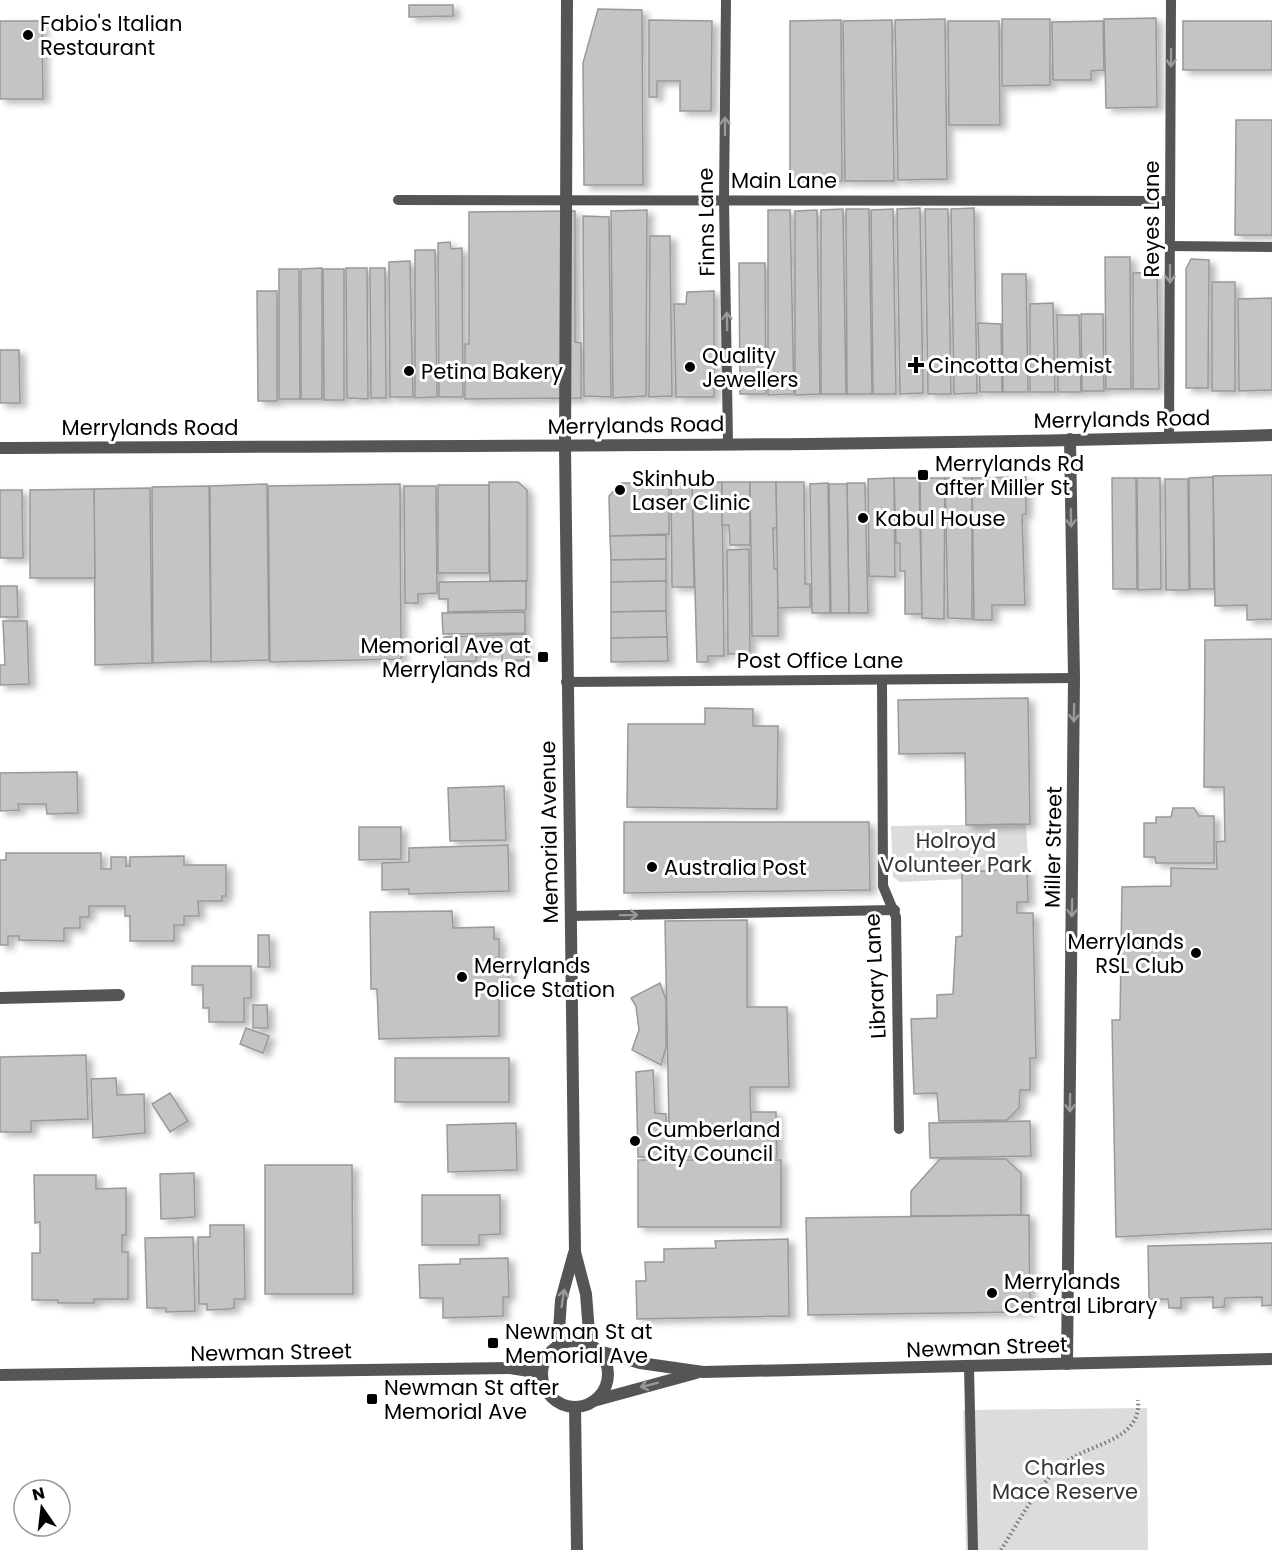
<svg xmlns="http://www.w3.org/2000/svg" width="1272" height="1550" viewBox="0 0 1272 1550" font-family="Poppins,sans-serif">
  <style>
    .green { fill: #dcdcdc }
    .building { fill: #c4c4c4; stroke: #999; stroke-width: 1.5; filter: url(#shadow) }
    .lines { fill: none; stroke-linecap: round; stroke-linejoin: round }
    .path { stroke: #777; stroke-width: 4; stroke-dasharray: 1.5 3; stroke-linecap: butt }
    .service { stroke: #555; stroke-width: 10 }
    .pedestrian { stroke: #555; stroke-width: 12 }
    .minor { stroke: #555; stroke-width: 12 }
    .oneway { stroke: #999 }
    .poi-dot { fill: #000; stroke: #fff; stroke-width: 2 }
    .labels { text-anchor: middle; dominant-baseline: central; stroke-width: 6; stroke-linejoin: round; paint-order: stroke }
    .poi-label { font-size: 21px; fill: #000; stroke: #fff; text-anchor: start }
    .street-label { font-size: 21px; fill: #000; stroke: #fff }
    .park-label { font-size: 21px; fill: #333; stroke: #fff }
  </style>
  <defs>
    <filter id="shadow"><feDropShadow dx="6" dy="4" stdDeviation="3" flood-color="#0004"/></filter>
  </defs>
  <rect width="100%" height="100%" fill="#fff"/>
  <g class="green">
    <path d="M1026 824 1029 876 900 882 893 877 891 826Z"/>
    <path d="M1147 1408 1148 1550H966L963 1410Z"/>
  </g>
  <g class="building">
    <path d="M409 5H453V16L409 17Z"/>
    <path d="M598 9 642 10 643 185H584L583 63Z"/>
    <path d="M1156 18 1157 107 1106 108 1104 19Z"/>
    <path d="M945 19 947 179 898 180 895 20Z"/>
    <path d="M1002 19H1050V85L1002 86Z"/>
    <path d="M649 20 712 21 711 111H680V81H657V97H649Z"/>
    <path d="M841 20 842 181H790V21Z"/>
    <path d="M892 20 894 181H845L843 21Z"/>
    <path d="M0 21H42L43 99H0Z"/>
    <path d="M948 21H999L1000 125H949Z"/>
    <path d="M1103 21 1104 70 1091 71V80H1053L1052 22Z"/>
    <rect x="1183" y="21" width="89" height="49"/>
    <path d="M1236 120H1272V235H1235Z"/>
    <path d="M920 208 923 393 900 394 897 209Z"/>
    <path d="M974 208 977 393 954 394 951 209Z"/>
    <path d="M843 209 846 394H821V210Z"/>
    <path d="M846 209H869L872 394H847Z"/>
    <path d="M893 209 896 394H873L871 210Z"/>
    <path d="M925 209H948L951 394H928Z"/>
    <path d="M647 210 646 396 613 398 611 211Z"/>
    <path d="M768 210H790L794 394 768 395Z"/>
    <path d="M817 210 820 394 795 395V211Z"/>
    <path d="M575 211V342L581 343V398L465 399V344H469V212Z"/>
    <path d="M583 216 609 217 611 397 584 396Z"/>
    <path d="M650 236H670L672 396 649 397Z"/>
    <path d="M450 242 451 249 462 248 463 397H439L438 243Z"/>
    <path d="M415 250H435L437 397 415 398Z"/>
    <path d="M1105 257H1130L1131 389H1106Z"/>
    <path d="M1191 259 1209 260 1208 388H1186V269Z"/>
    <path d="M410 261 413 397H390L389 262Z"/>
    <path d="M739 263H765L766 394H740Z"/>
    <path d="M322 268V399H301V269Z"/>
    <path d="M346 268H367L368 399 347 398Z"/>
    <path d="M370 268H385L386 398H371Z"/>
    <path d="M279 269H299L300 399H279Z"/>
    <path d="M323 269H344V400H324Z"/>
    <path d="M1157 272 1159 389H1133V273Z"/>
    <path d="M1002 274H1026L1028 392H1003Z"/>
    <rect x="1212" y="282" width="23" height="109"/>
    <path d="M257 291H277V401H258Z"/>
    <path d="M714 291V397H676L674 304H686L687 292Z"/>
    <path d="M1272 298V390L1239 391 1238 299Z"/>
    <path d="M1053 303 1055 392H1030V304Z"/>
    <path d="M1081 314H1103L1104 391H1082Z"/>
    <path d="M1057 315H1079L1081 392H1058Z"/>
    <path d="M978 323 1001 324 1002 392H980Z"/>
    <path d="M0 350H19L20 403H0Z"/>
    <path d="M1272 475V619L1247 620V605L1215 606 1213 476Z"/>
    <path d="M1026 477V514L1022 515 1025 605H992V620H974L972 478Z"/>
    <path d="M1213 477 1214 589H1190L1189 478Z"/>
    <path d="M894 478H919L922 614H905V571H900V543H896Z"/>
    <path d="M894 478 895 577 869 576 868 479Z"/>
    <path d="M920 478H945L944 619 922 618Z"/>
    <path d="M945 478H972V619L948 618Z"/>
    <path d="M1112 478H1136L1137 589H1113Z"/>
    <path d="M1137 478H1160L1161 589 1138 590Z"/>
    <path d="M1165 479H1188L1189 590H1166Z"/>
    <path d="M489 482H518L527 490V581H490Z"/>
    <path d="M722 482 724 656H708V662H697L692 483Z"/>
    <path d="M722 482H750V545H730L729 525H722Z"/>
    <path d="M750 482H776L777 528H773L774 569H778V636H752Z"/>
    <path d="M776 482H804L805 584H810V607L778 608Z"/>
    <path d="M621 483H669V534L610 536 609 496Z"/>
    <path d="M671 483H692L694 587H672Z"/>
    <path d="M828 483 830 613H812L810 484Z"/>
    <path d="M847 483H865L868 613H849Z"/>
    <path d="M267 484 269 660 211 662 210 486Z"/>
    <path d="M400 484 401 659 270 662 268 486Z"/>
    <path d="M829 484H847L849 613H831Z"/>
    <rect x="438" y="485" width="51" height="88"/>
    <path d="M209 486 211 661 153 663 152 487Z"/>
    <path d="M404 486H436L437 593 418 594V603H405Z"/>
    <path d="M150 488 152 663 95 665 94 489Z"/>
    <path d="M94 489 95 578H30V490Z"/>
    <path d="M0 490H22L23 558H0Z"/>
    <path d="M666 535V559L611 560 610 536Z"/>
    <path d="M749 549 750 653 728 654 727 550Z"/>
    <path d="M666 559V581L611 582V560Z"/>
    <path d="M526 581V610L448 612V599H439V582Z"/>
    <path d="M666 581V611L611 612V582Z"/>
    <path d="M0 586H17L18 617H0Z"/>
    <path d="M666 611 667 637 611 638V612Z"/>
    <path d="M525 612V633L443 634 442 613Z"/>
    <path d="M3 621H27L29 684 0 685V665H5Z"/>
    <path d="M525 634 527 660 502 661V653L476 654V661L445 662 444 637Z"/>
    <path d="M667 637 668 661 611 662V638Z"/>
    <path d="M1272 639V1229L1116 1237 1112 1020H1120L1122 887 1171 886V868L1217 869 1216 842 1225 841 1224 787H1204L1205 640Z"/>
    <path d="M1028 698 1030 824 966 825 965 753 899 754 898 700Z"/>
    <path d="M705 708 753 709V726H778L777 809 627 807 628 724H705Z"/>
    <path d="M77 772 78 813 47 814 46 804H18L19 810 0 811V773Z"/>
    <path d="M504 786 506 840 450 841 448 788Z"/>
    <path d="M1173 808H1194L1199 816H1214V863H1156L1155 857H1144V823H1156V817H1171Z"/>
    <path d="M624 822H869L870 890 624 893Z"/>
    <path d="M359 827H401V859L359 860Z"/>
    <path d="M508 845 509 891 409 894V889L382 890V863L409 862V848Z"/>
    <path d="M6 853H101V869H111V857H126V866H130V857L184 856V865H226V896H222V901H198L199 916H184V925H174V941H130V916H125V906H89V917H80V928H64V941L19 940V936H8V945H0V860H6Z"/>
    <path d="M1027 869 1028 902H1017V913H1033L1036 1058H1030V1090H1020L1019 1108 1007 1120 939 1121 937 1093 914 1094 911 1019 937 1018V995L953 994 956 937 962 936V872Z"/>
    <path d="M452 911 453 928 494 927V939H499V966L508 965 509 987H499V1036L379 1039 377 989H371L370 912Z"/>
    <path d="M747 920V1007H787L789 1087H750L751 1126H669L665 921Z"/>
    <path d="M258 935H269L270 967H258Z"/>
    <path d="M192 966H251V998H244V1022H209V1008H203V985H192Z"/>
    <path d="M660 983 666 1000V1047L661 1065 632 1050 639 1030 636 1006 631 998Z"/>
    <path d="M253 1005H267L268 1028H253Z"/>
    <path d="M246 1028 269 1036 263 1053 240 1044Z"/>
    <path d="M86 1055 88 1119 31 1121V1132H0V1057Z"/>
    <rect x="395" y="1058" width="114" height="44"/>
    <path d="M653 1070 655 1113 666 1114V1129H751V1112H776L777 1157H638L636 1072Z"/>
    <path d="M116 1078 117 1095 144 1094 145 1133 93 1138 91 1079Z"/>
    <path d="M170 1093 188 1121 170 1132 152 1104Z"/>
    <path d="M1030 1121 1031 1156 930 1158 929 1123Z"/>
    <path d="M516 1123 517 1170 448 1172 447 1125Z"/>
    <path d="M940 1159H1006L1021 1173V1215L911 1216V1191Z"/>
    <rect x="638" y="1160" width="143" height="67"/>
    <path d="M265 1165H352L353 1294H265Z"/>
    <path d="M194 1173 195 1217 161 1219 160 1174Z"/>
    <path d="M34 1175H96V1189L126 1188V1235H122V1252H128V1299H94V1303H58V1300H32V1253H40V1222L35 1223Z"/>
    <path d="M422 1195H500V1234L479 1235V1245H422Z"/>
    <path d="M1029 1215 1030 1312 808 1315 806 1218Z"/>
    <path d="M210 1225H244L245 1299H234V1308L230 1309 207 1310V1304H199L198 1237H210Z"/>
    <path d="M193 1237 195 1311 166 1312V1308H147L145 1238Z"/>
    <path d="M788 1239 789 1316 637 1319 636 1281H646L645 1262H664V1249L716 1248 715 1241Z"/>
    <path d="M1272 1243V1305L1262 1306V1297L1225 1298 1224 1307 1213 1308V1297L1181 1298V1308H1169L1168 1299H1149L1148 1246Z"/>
    <path d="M508 1258 509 1297H503V1316L443 1318V1298H420L419 1265 460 1264V1259Z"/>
  </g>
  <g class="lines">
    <path class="path" d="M1001 1550C1019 1521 1037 1486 1063 1464 1088 1443 1142 1442 1138 1400"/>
    <g class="service">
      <path d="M726 0 724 200 728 443"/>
      <path d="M398 200 1170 201"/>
      <path d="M1170 246 1272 247"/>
      <path d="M1169 438 1171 0"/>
      <path d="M882 680 883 874V886L896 917 899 1129"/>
      <path d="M566 682 1074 678"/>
      <path d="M570 916 895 910"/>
      <path d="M969 1367 973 1550"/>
    </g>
    <path class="pedestrian" d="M565 447 567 0"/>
    <g class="minor">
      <path d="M565 447 575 1252 586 1294 590 1345"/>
      <path d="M0 448C424 445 848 448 1272 435"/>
      <path d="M0 998 119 995"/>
      <circle cx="575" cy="1374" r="33"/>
      <path d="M558 1346 561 1300 574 1253"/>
      <path d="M599 1351 640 1363 703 1372 1272 1359"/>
      <path d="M1067 1364 1074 678 1070 439"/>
      <path d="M0 1375 510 1368 542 1373"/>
      <path d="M597 1400 696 1373"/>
      <path d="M575 1407 577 1550"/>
    </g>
  </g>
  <defs><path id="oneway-shaft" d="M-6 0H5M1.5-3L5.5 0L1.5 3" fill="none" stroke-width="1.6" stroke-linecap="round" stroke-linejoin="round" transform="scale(1.5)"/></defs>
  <g class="oneway">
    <use href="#oneway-shaft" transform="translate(1171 58) rotate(90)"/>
    <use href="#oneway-shaft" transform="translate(725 126) rotate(-90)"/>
    <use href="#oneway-shaft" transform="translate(1170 274) rotate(90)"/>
    <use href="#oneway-shaft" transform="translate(727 321) rotate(-91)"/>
    <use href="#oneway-shaft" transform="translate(1071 518) rotate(89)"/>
    <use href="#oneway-shaft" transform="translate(1074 713) rotate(91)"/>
    <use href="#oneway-shaft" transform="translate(1072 908) rotate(91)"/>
    <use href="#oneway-shaft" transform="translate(629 915) rotate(-1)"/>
    <use href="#oneway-shaft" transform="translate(1070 1103) rotate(91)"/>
    <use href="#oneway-shaft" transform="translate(563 1298) rotate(-81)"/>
    <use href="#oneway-shaft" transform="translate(649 1385) rotate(166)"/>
  </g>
  <g class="poi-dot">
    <circle cx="28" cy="35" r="6"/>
    <path d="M913 356h6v6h6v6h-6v6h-6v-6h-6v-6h6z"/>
    <circle cx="690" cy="367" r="6"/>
    <circle cx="409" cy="371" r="6"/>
    <rect x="917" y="469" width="12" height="12" rx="3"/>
    <circle cx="620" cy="490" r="6"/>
    <circle cx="863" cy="518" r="6"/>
    <rect x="537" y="651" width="12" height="12" rx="3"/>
    <circle cx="652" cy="867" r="6"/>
    <circle cx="1196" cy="953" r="6"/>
    <circle cx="462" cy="977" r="6"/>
    <circle cx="635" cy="1141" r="6"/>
    <circle cx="992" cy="1293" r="6"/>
    <rect x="487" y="1337" width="12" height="12" rx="3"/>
    <rect x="366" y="1393" width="12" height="12" rx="3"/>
  </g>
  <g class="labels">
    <g class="poi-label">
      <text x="40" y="23">Fabio's Italian<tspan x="40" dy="24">Restaurant</tspan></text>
      <text x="702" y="355">Quality<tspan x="702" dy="24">Jewellers</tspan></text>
      <text x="928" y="365">Cincotta Chemist</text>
      <text x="421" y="371">Petina Bakery</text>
      <text x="935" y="463">Merrylands Rd<tspan x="935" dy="24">after Miller St</tspan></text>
      <text x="632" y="478">Skinhub<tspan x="632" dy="24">Laser Clinic</tspan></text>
      <text x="875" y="518">Kabul House</text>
      <text x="531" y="645" text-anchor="end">Memorial Ave at<tspan x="531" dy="24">Merrylands Rd</tspan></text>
      <text x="664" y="867">Australia Post</text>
      <text x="1184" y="941" text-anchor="end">Merrylands<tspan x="1184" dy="24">RSL Club</tspan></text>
      <text x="474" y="965">Merrylands<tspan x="474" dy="24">Police Station</tspan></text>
      <text x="647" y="1129">Cumberland<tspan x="647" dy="24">City Council</tspan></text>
      <text x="1004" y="1281">Merrylands<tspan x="1004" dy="24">Central Library</tspan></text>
      <text x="505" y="1331">Newman St at<tspan x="505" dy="24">Memorial Ave</tspan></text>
      <text x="384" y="1387">Newman St after<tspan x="384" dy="24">Memorial Ave</tspan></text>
    </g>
    <g class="street-label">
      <text x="784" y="180">Main Lane</text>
      <text transform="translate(1151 219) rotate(-90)">Reyes Lane</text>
      <text transform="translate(706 222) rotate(-91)">Finns Lane</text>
      <text transform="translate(1122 419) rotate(-1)">Merrylands Road</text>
      <text transform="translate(636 425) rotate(-1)">Merrylands Road</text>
      <text x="150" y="427">Merrylands Road</text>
      <text x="820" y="660">Post Office Lane</text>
      <text transform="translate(549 832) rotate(-91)">Memorial Avenue</text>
      <text transform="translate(1053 847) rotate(-89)">Miller Street</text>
      <text transform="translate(875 976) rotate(-93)">Library Lane</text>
      <text transform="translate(987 1347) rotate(-2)">Newman Street</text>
      <text transform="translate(271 1352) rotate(-1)">Newman Street</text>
    </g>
    <g class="park-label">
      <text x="956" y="840">Holroyd<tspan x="956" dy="24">Volunteer Park</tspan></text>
      <text x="1065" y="1467">Charles<tspan x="1065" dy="24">Mace Reserve</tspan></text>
    </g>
  </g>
  <g transform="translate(42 1508) rotate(346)"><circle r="28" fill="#ffffff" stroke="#999999" stroke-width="1.5"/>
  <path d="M0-4.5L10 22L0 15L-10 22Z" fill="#000000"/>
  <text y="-9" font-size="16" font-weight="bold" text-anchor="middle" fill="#000000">N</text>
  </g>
</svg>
